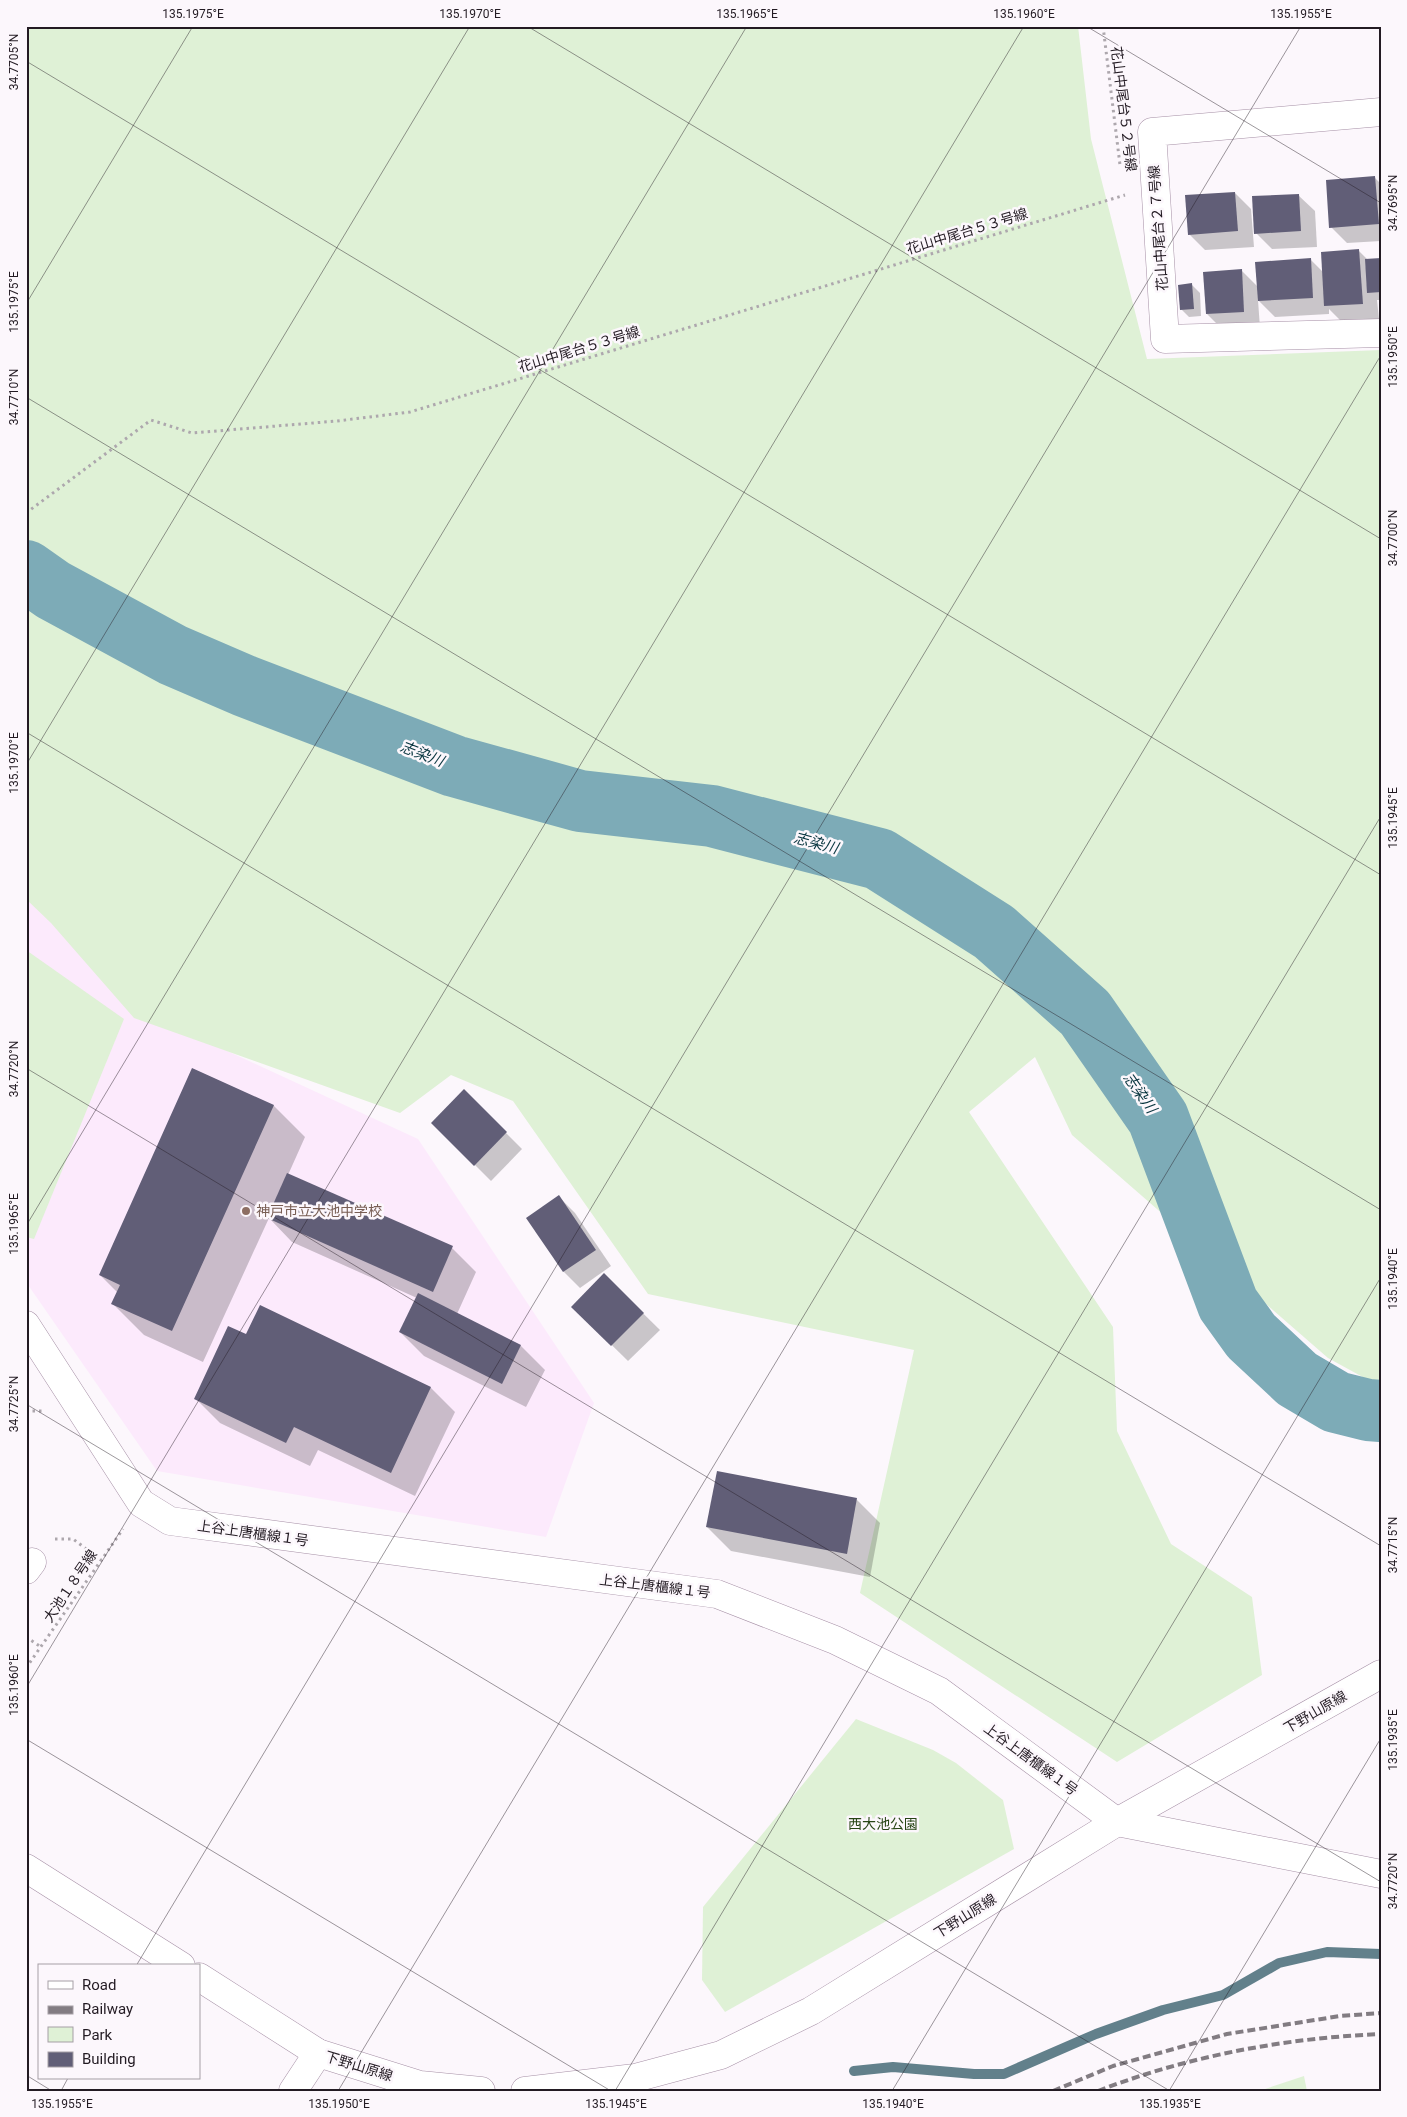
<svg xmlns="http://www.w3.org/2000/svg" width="1407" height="2117" viewBox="0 0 1407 2117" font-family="Roboto,'Noto Sans JP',sans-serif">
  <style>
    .built { fill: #fceafc }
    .green { fill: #dff1d6 }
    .shadow { fill: #0003 }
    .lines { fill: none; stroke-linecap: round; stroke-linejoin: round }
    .stream { stroke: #62808b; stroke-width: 10 }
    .river { stroke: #7dabb7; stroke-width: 62 }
    .building { fill: #615e77 }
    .minor-casing { stroke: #a690a6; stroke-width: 29 }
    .path { stroke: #ada7ad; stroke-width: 3; stroke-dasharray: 2.5 4; stroke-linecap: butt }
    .minor { stroke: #fff; stroke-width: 28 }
    .rail { stroke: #827c82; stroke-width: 4; stroke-dasharray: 8 4; stroke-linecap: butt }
    .ticks { fill: none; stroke: #231b23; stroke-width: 1; stroke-opacity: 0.45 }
    .education-dot { fill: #8d6e63; stroke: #fcf7fc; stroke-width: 2 }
    .labels { text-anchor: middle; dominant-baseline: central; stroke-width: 5; stroke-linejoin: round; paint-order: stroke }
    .street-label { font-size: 14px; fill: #231b23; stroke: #fcf7fc }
    .education-label { font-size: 14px; fill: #785e54; stroke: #fcf7fc; text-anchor: start }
    .park-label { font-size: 14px; fill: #274515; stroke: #fcf7fc }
    .water-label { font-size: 15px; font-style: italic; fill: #08353f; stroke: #fcf7fc }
    .neatline { fill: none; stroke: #231b23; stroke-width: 2 }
    .ticks-label { font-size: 12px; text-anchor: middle; fill: #231b23 }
  </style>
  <rect width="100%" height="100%" fill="#fcf7fc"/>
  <path class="built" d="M26 875 160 1020 418 1139 594 1403 546 1537 157 1471 26 1282Z"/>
  <g class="green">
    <path d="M26 26H1078L1091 139 1147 359 1381 350V1387L1328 1358 1072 1135 1035 1057 969 1112 1113 1327 1117 1431 1171 1544 1252 1597 1262 1675 1117 1762 860 1593 914 1350 648 1294 513 1101 451 1075 400 1113 134 1018 51 923 26 899Z"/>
    <path d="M26 950 124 1019 34 1239 26 1237Z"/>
    <path d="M856 1719 933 1750 956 1763 1003 1800 1014 1849 725 2012 702 1980 703 1907Z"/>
    <path d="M1304 2076 1307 2091H1259Z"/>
  </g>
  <g class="shadow">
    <path d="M1375 178 1381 184V241L1347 243 1331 227Z"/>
    <path d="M1235 193 1251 209 1254 247 1205 250 1189 234Z"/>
    <path d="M1298 195 1315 211 1317 247 1272 249 1256 233Z"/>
    <path d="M1359 251 1368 260H1381V300H1377L1379 319 1342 322 1329 309V314L1275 317 1258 300 1260 328 1223 330 1207 314 1241 270 1258 287 1310 259 1323 272Z"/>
    <path d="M1192 285 1200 293 1201 316 1189 317 1181 309Z"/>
    <path d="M193 1069 274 1106 305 1137 288 1175 452 1248 476 1272 457 1314 521 1346 545 1370 526 1407 424 1356 400 1332 417 1298 292 1242 269 1218 203 1362 144 1335 113 1304 118 1293 100 1275Z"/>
    <path d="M464 1091 522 1149 491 1181 433 1123Z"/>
    <path d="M559 1197 575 1213 611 1266 580 1288 564 1272 527 1218Z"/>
    <path d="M604 1275 660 1330 628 1361 573 1307Z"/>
    <path d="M247 1336 431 1388 455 1412 415 1496 318 1450 310 1466 220 1423 196 1399Z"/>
    <path d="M856 1499 880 1523 870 1577 731 1551 707 1527Z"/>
  </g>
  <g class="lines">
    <path class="stream" d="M854 2071 893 2067 974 2074H1004L1096 2034 1163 2010 1223 1995 1279 1963 1327 1952 1381 1954"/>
    <path class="river" d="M26 571 53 590 173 655 245 686 454 766 580 801 712 816 879 859 994 932 1085 1013 1158 1118 1228 1304 1251 1336 1297 1379 1336 1402 1368 1410 1381 1411"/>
  </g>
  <g class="building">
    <path d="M1375 176 1379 224 1329 228 1326 180Z"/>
    <path d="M1235 192 1238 231 1188 235 1185 195Z"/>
    <path d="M1299 194 1301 231 1254 234 1252 196Z"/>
    <path d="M1359 249 1363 304 1324 306 1321 252Z"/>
    <path d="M1311 258 1313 298 1258 301 1255 262Z"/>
    <path d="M1381 258V292L1367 293 1365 259Z"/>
    <path d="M1242 269 1244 312 1206 314 1203 272Z"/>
    <path d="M1192 283 1194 309 1180 310 1178 285Z"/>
    <path d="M192 1068 274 1105 172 1331 111 1304 120 1285 99 1275Z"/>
    <path d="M464 1089 507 1132 474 1166 431 1123Z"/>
    <path d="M287 1173 453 1246 433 1292 267 1218Z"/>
    <path d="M559 1195 596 1250 563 1272 526 1218Z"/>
    <path d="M604 1273 644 1313 611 1346 571 1307Z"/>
    <path d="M418 1293 521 1345 502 1384 399 1332Z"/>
    <path d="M260 1305 431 1387 391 1473 294 1427 286 1443 194 1399 228 1326 246 1334Z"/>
    <path d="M717 1471 857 1498 847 1554 706 1527Z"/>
  </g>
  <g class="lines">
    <defs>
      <g id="minor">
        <path d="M1381 112 1152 132 1165 339 1381 333"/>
        <path d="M26 1325 141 1503 170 1521 717 1594 835 1640 939 1691 1117 1822 1381 1874"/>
        <path d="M26 1570 32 1562"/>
        <path d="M26 1868 181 1966"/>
        <path d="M199 1977 318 2053 420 2085 481 2091"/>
        <path d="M293 2091 318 2053"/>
        <path d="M525 2091 635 2078 721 2055 811 2011 1117 1822 1381 1674"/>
      </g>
    </defs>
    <use href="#minor" class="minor-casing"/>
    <g class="path">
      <path d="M1103 26 1120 165"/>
      <path d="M26 513 151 420 192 433 337 421 410 412 1125 195"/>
      <path d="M26 1411H45"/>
      <path d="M55 1539H73L101 1560"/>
      <path d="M26 1637 41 1647"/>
      <path d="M26 1668 123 1529"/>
    </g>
    <use href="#minor" class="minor"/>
    <g class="rail">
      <path d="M1053 2091 1113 2066 1227 2034 1340 2016 1381 2013"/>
      <path d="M1098 2091C1188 2056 1285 2038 1381 2034"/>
    </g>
  </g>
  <path class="ticks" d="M527 26 1381 539M1086 26 1381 203M26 61 1381 875M26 304 193 26M26 397 1381 1210M26 732 1381 1546M26 765 470 26M26 1068 1381 1882M26 1226 747 26M26 1404 1170 2091M26 1688 1024 26M26 1739 611 2091M136 1966 1301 26M26 2075 52 2091M61 2091 68 2078M338 2091 1381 355M615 2091 1381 816M892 2091 1381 1277M1169 2091 1381 1738"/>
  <circle class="education-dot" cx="246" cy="1211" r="5"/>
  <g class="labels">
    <g class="street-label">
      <text transform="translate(1124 109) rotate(83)">花山中尾台５２号線</text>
      <text transform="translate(1158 228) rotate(-94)">花山中尾台２７号線</text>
      <text transform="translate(967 231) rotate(-17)">花山中尾台５３号線</text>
      <text transform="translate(579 349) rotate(-17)">花山中尾台５３号線</text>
      <text transform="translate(253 1533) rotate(8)">上谷上唐櫃線１号</text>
      <text transform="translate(70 1586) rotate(-56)">大池１８号線</text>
      <text transform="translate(655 1586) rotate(7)">上谷上唐櫃線１号</text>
      <text transform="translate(1315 1712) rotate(-30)">下野山原線</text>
      <text transform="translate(1031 1759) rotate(36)">上谷上唐櫃線１号</text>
      <text transform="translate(965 1916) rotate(-32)">下野山原線</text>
      <text transform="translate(359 2066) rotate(17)">下野山原線</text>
    </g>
    <g class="education-label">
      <text x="256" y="1211">神戸市立大池中学校</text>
    </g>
    <g class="park-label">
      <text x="883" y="1824">西大池公園</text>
    </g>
    <g class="water-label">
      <text transform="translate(422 754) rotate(21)">志染川</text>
      <text transform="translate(816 843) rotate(15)">志染川</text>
      <text transform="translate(1140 1093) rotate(55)">志染川</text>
    </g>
  </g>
  <rect width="1407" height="2117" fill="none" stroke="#fcf7fc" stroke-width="55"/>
  <rect x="38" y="1964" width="162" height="115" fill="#fcf7fc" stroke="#a59fa5"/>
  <rect x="48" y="1981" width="25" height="8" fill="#ffffff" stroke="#a59fa5"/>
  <text x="82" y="1990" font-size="15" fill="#231b23">Road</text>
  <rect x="48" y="2006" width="25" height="8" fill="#827c82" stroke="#a59fa5"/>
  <text x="82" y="2014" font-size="15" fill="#231b23">Railway</text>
  <rect x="48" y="2027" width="25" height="15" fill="#dff1d6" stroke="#a59fa5"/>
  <text x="82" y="2040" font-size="15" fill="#231b23">Park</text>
  <rect x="48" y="2052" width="25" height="15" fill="#615e77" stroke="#a59fa5"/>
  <text x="82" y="2064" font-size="15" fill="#231b23">Building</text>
  <rect x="28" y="28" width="1352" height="2062" class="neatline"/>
  <g class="ticks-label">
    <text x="193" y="18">135.1975°E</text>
    <text x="470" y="18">135.1970°E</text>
    <text x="747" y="18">135.1965°E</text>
    <text x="1024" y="18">135.1960°E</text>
    <text x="1301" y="18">135.1955°E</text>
    <text transform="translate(14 62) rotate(-90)" y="4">34.7705°N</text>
    <text transform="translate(1393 203) rotate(-90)" y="4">34.7695°N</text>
    <text transform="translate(14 302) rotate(-90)" y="4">135.1975°E</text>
    <text transform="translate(1393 357) rotate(-90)" y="4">135.1950°E</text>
    <text transform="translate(14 397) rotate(-90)" y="4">34.7710°N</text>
    <text transform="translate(1393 538) rotate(-90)" y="4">34.7700°N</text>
    <text transform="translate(14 763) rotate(-90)" y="4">135.1970°E</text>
    <text transform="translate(1393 818) rotate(-90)" y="4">135.1945°E</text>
    <text transform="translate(14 1069) rotate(-90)" y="4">34.7720°N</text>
    <text transform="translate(14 1224) rotate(-90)" y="4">135.1965°E</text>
    <text transform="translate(1393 1279) rotate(-90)" y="4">135.1940°E</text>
    <text transform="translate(14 1404) rotate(-90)" y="4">34.7725°N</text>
    <text transform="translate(1393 1545) rotate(-90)" y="4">34.7715°N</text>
    <text transform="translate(14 1685) rotate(-90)" y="4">135.1960°E</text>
    <text transform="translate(1393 1740) rotate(-90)" y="4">135.1935°E</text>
    <text transform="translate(1393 1881) rotate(-90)" y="4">34.7720°N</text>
    <text x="62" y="2108">135.1955°E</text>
    <text x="339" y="2108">135.1950°E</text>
    <text x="616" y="2108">135.1945°E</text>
    <text x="893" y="2108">135.1940°E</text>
    <text x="1170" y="2108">135.1935°E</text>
  </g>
</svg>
